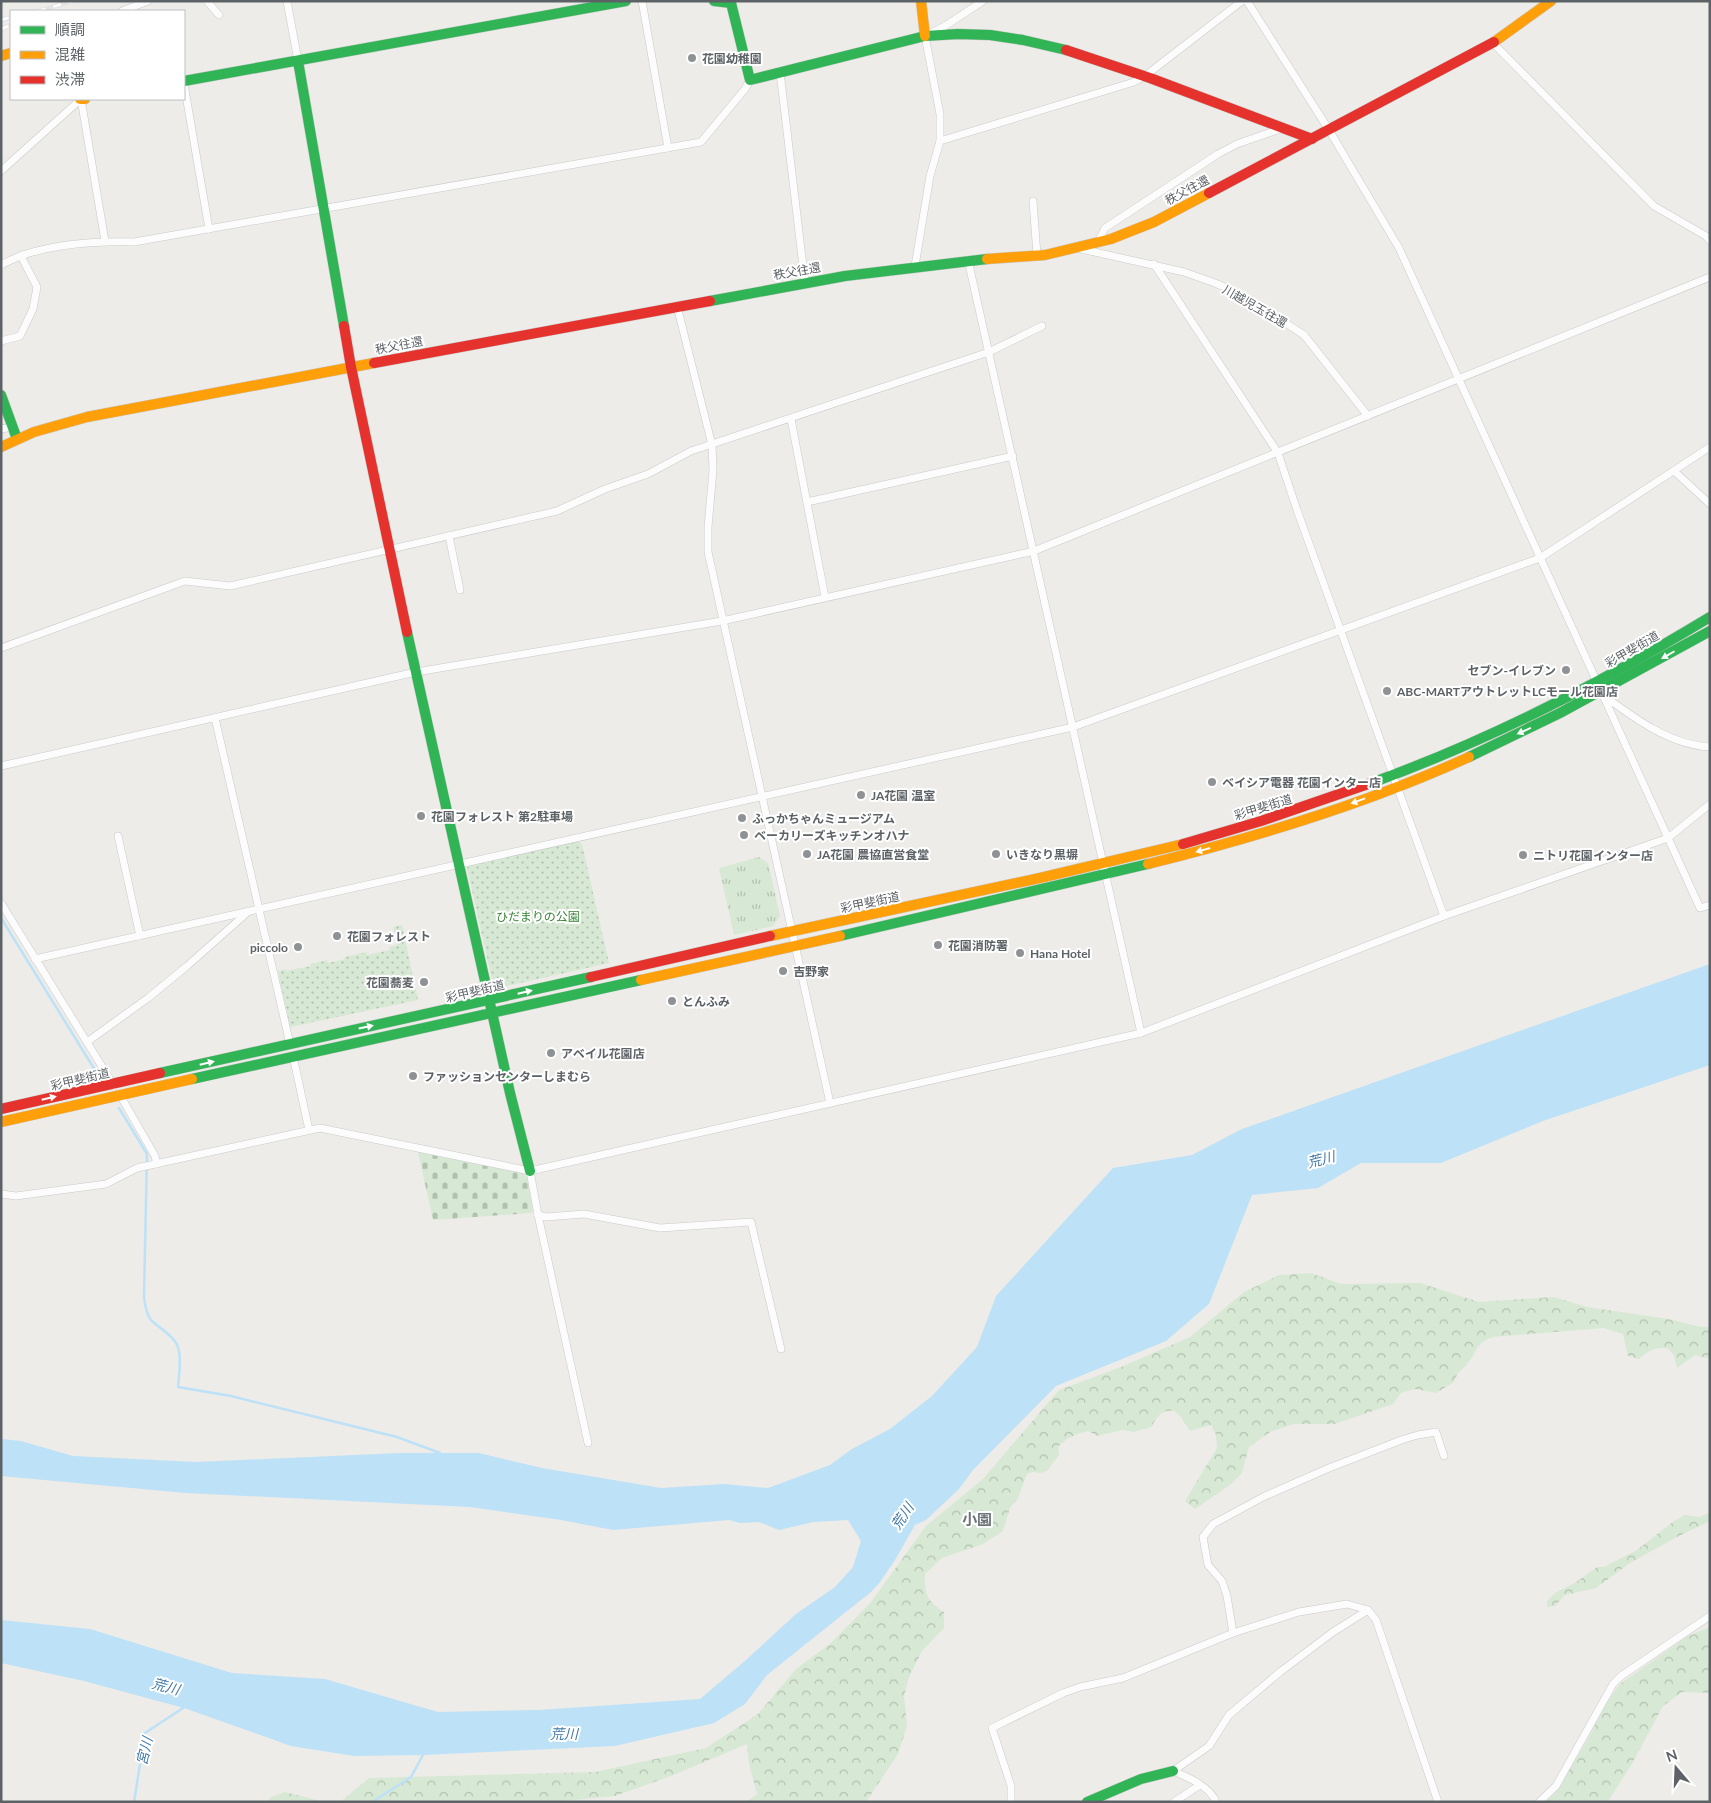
<svg xmlns="http://www.w3.org/2000/svg" width="1711" height="1803" viewBox="0 0 1711 1803" font-family="Lato,'Noto Sans JP',sans-serif">
  <style>
    .grass { fill: url(#grass-tufts) }
    .forest { fill: url(#forest-crowns) }
    .cemetery { fill: url(#cemetery-stones) }
    .park { fill: url(#park-dots) }
    .water { fill: #bde1f7 }
    .lines { fill: none; stroke-linecap: round; stroke-linejoin: round }
    .stream { stroke: #bde1f7; stroke-width: 2.5 }
    .street-casing { stroke: #c9caca; stroke-width: 8 }
    .fast-casing { stroke: #c9cac9; stroke-width: 11 }
    .slow-casing { stroke: #c9cac9; stroke-width: 11 }
    .jam-casing { stroke: #c9cac9; stroke-width: 11 }
    .street { stroke: #fcfcfc; stroke-width: 7 }
    .fast { stroke: #30b455; stroke-width: 10 }
    .slow { stroke: #ff9f0a; stroke-width: 10 }
    .jam { stroke: #e5322d; stroke-width: 10 }
    .rail-casing { stroke: #e3e3e3; stroke-width: 4.5 }
    .rail { stroke: #fff; stroke-width: 2.5; stroke-dasharray: 8; stroke-linecap: butt }
    .oneway { fill: #fff }
    .poi-dot { fill: #8f9294; stroke: #fff; stroke-width: 2 }
    .labels { text-anchor: middle; dominant-baseline: central; stroke-width: 4; stroke-linejoin: round; paint-order: stroke }
    .poi-label { font-size: 12px; font-weight: bold; fill: #5d6266; stroke: #fff; text-anchor: start }
    .street-label { font-size: 12px; fill: #5d6266; stroke: #fff }
    .park-label { font-size: 12px; fill: #378437; stroke: #fff }
    .water-label { font-size: 14px; font-style: italic; fill: #4178a7; stroke: #fff }
    .quarter-label { font-size: 15px; font-weight: bold; fill: #6e7478; stroke: #fff }
  </style>
  <defs>
    <pattern id="grass-tufts" width="24" height="20" patternUnits="userSpaceOnUse" patternTransform="scale(1.25)"><rect width="24" height="20" fill="#d7e9d4"/><path d="M3 7l-1-3M5 7V3M7 7l1-3M15 17l-1-3M17 17v-4M19 17l1-3" fill="none" stroke="#b2c0b0"/></pattern>
    <pattern id="forest-crowns" width="20" height="18" patternUnits="userSpaceOnUse" patternTransform="scale(1.25)"><rect width="20" height="18" fill="#d7e9d4"/><path d="M2 6a3 3 0 1 1 6 0M12 15a3 3 0 1 1 6 0" fill="none" stroke="#b2c0b0"/></pattern>
    <pattern id="cemetery-stones" width="16" height="16" patternUnits="userSpaceOnUse" patternTransform="scale(1.25)"><rect width="16" height="16" fill="#d7e9d4"/><path d="M2 7V4a2 2 0 0 1 4 0v3zM10 15v-3a2 2 0 0 1 4 0v3z" fill="#b2c0b0"/></pattern>
    <pattern id="park-dots" width="8" height="8" patternUnits="userSpaceOnUse" patternTransform="scale(1.25)"><rect width="8" height="8" fill="#d7e9d4"/><path d="M2 2h.1M6 6h.1" fill="none" stroke="#b2c0b0" stroke-width="1.8" stroke-linecap="round"/></pattern>
  </defs>
  <rect width="100%" height="100%" fill="#edece8"/>
  <path class="grass" d="M759 857 768 863 780 916 773 926 734 935 719 868Z"/>
  <g class="forest">
    <path d="M1311 1273 1341 1284 1420 1283 1479 1302 1554 1297 1587 1307 1669 1319 1701 1327H1710V1359L1695 1355 1677 1368 1674 1356 1669 1349C1657 1346 1648 1351 1639 1359L1628 1356 1623 1334 1604 1328 1492 1337C1474 1345 1478 1351 1468 1363 1461 1371 1458 1371 1454 1382L1436 1393 1415 1389 1401 1393 1393 1404 1335 1424H1294L1270 1432 1249 1447 1242 1473 1230 1485 1195 1509 1185 1501 1217 1448 1216 1435 1211 1425 1190 1431 1181 1417 1175 1411C1161 1409 1158 1416 1151 1427L1134 1432 1122 1430 1098 1436 1088 1431C1076 1434 1067 1437 1058 1447L1059 1455 1047 1471 1040 1473 1033 1472 1027 1474 1018 1498 1010 1508 1003 1531 983 1544 942 1558 925 1574C924 1594 927 1601 944 1612V1628L922 1651 909 1677 904 1696 907 1726 898 1754 866 1802H746L757 1794 749 1764 747 1744 671 1776 615 1796 554 1802H340L369 1778 595 1772 706 1748 758 1714 796 1669 831 1643 871 1602 926 1526 983 1479 1059 1390 1121 1367 1190 1337 1244 1292 1279 1275Z"/>
    <path d="M1710 1512V1521L1677 1537 1630 1563 1596 1588 1565 1595 1555 1606 1547 1607V1601L1555 1593 1575 1583 1597 1567H1604L1637 1550 1674 1521 1685 1515 1700 1517Z"/>
    <path d="M1710 1627V1693L1682 1692 1663 1706 1633 1762 1609 1800 1606 1802H1546L1555 1793 1585 1744 1606 1704 1620 1684 1688 1636Z"/>
    <path d="M285 1792 324 1802H325H269V1798Z"/>
  </g>
  <path class="cemetery" d="M418 1152 522 1173 527 1176 533 1211 531 1213 433 1220Z"/>
  <g class="park">
    <path d="M578 841 582 844 609 963 498 988 493 984 467 868 470 865Z"/>
    <path d="M402 925 418 1000 290 1027 278 971 286 969V971L311 966 310 964 327 960 328 963 345 959V957L367 952V955L390 950 389 947 397 945 393 927Z"/>
  </g>
  <path class="water" d="M1710 964V1065L1543 1121 1441 1163H1361L1318 1188 1252 1195 1209 1304 1166 1341 1056 1386 973 1470 959 1489 926 1520 915 1525 895 1560 880 1582 871 1592 767 1675 745 1704 714 1723 615 1746 423 1755 354 1756 291 1746 184 1708 84 1681 1 1663V1620L90 1629 232 1673 325 1679 438 1712 539 1710 700 1699 746 1660 796 1614 835 1587 853 1567 861 1541 848 1520 813 1522 779 1530 759 1522 740 1523 729 1520 613 1530 561 1520 470 1507 186 1493 1 1476V1439L21 1441 73 1456 197 1462 399 1453H479L542 1468 661 1488 725 1484 768 1488 830 1465 852 1449 890 1429 932 1396 977 1347 996 1296 1113 1168 1192 1155 1242 1129Z"/>
  <g class="lines">
    <g class="stream">
      <path d="M1 918 98 1075"/>
      <path d="M119 1108 147 1154 144 1297C145 1305 146 1314 151 1320 160 1329 177 1337 179 1351 181 1362 179 1376 178 1387L231 1396 397 1437 440 1453"/>
      <path d="M134 1802 145 1733 186 1706"/>
      <path d="M372 1802 411 1777 424 1753"/>
    </g>
    <defs>
      <g id="street">
        <path d="M207 1 219 15"/>
        <path d="M287 1 298 61"/>
        <path d="M642 1 668 148"/>
        <path d="M1247 1 1329 130 1399 248 1700 908 1710 905"/>
        <path d="M122 11 148 1"/>
        <path d="M1493 43 1654 206 1706 236 1710 241"/>
        <path d="M780 72 805 283"/>
        <path d="M184 84 209 229"/>
        <path d="M81 99 105 241"/>
        <path d="M940 141 1134 82 1145 76 1242 1"/>
        <path d="M1 171 81 99"/>
        <path d="M1033 201 1037 255"/>
        <path d="M1098 242 1105 228 1218 154 1237 144 1283 128"/>
        <path d="M1081 249 1184 272 1215 283 1244 296 1304 335 1368 416"/>
        <path d="M968 260 1141 1033"/>
        <path d="M1154 264 1278 453 1297 510 1444 916"/>
        <path d="M1 265C9 261 18 256 26 254 59 244 99 241 134 242L701 142 745 89 750 80"/>
        <path d="M915 266 930 176 940 141V114L925 36 945 26 983 1"/>
        <path d="M677 306 712 445 713 470 708 527V552L830 1103"/>
        <path d="M1 341 20 336 33 309 37 287 21 256"/>
        <path d="M791 419 825 597"/>
        <path d="M1 429 12 427"/>
        <path d="M1674 471 1710 504"/>
        <path d="M807 502 1013 456"/>
        <path d="M449 536 460 590"/>
        <path d="M1 648 185 581 230 586 557 511 605 489 648 474 691 451 989 352 1042 326"/>
        <path d="M1603 695C1634 718 1670 745 1710 747"/>
        <path d="M215 718 290 1044"/>
        <path d="M1 766 416 672 722 621 1034 551 1710 277"/>
        <path d="M118 836 140 936"/>
        <path d="M1 903 114 1086"/>
        <path d="M35 959 1073 727 1540 558 1710 447"/>
        <path d="M87 1042 148 998 187 966 248 912"/>
        <path d="M293 1056 309 1130"/>
        <path d="M120 1095 155 1156 157 1164"/>
        <path d="M530 1171 538 1215 588 1443"/>
        <path d="M1 1194 16 1196 106 1184 137 1168 320 1128 530 1171 1141 1033 1444 916 1668 838 1710 804"/>
        <path d="M538 1215 546 1217 584 1214 660 1228 751 1222 781 1349"/>
        <path d="M1233 1633 1227 1596 1222 1581 1208 1565 1203 1537 1213 1524 1263 1497 1329 1468 1404 1439 1418 1435 1436 1432 1444 1456"/>
        <path d="M1173 1771 1209 1746 1229 1715 1280 1672 1333 1632 1368 1610"/>
        <path d="M1173 1771C1187 1777 1210 1786 1216 1802"/>
        <path d="M1011 1802V1786L992 1728 1063 1693 1080 1687 1123 1678 1233 1633 1299 1612 1347 1604 1368 1610 1376 1620 1438 1802"/>
        <path d="M1174 1802 1200 1785"/>
        <path d="M1539 1802 1556 1786 1613 1684 1621 1676 1710 1616"/>
      </g>
      <g id="fast">
        <path d="M714 1 731 3 750 80 925 36 958 34 990 35 1023 40 1066 50"/>
        <path d="M298 61 344 326"/>
        <path d="M184 81 626 1"/>
        <path d="M710 301 845 276 987 259"/>
        <path d="M1 395 17 439"/>
        <path d="M407 632 510 1093 530 1171"/>
        <path d="M1469 757 1560 713 1710 631"/>
        <path d="M1374 782C1492 739 1603 682 1710 617"/>
        <path d="M840 936 1148 864"/>
        <path d="M160 1073 591 977"/>
        <path d="M192 1079 641 980"/>
        <path d="M1087 1802 1141 1779 1173 1771"/>
      </g>
      <g id="slow">
        <path d="M921 1 925 36"/>
        <path d="M1494 42 1551 1"/>
        <path d="M1 56 11 53"/>
        <path d="M80 99H85"/>
        <path d="M987 259 1045 255 1111 239 1154 222 1209 193"/>
        <path d="M1 447 34 432 87 417 374 363"/>
        <path d="M1148 864C1257 837 1366 804 1469 757"/>
        <path d="M770 936 1040 878 1183 844"/>
        <path d="M641 980 840 936"/>
        <path d="M1 1122 192 1079"/>
      </g>
      <g id="jam">
        <path d="M1066 50 1150 78 1312 139"/>
        <path d="M1209 193 1494 42"/>
        <path d="M344 326 351 367 407 632"/>
        <path d="M374 363 710 301"/>
        <path d="M1183 844 1261 821 1374 782"/>
        <path d="M591 977 770 936"/>
        <path d="M1 1109 160 1073"/>
      </g>
    </defs>
    <use href="#street" class="street-casing"/>
    <use href="#fast" class="fast-casing"/>
    <use href="#slow" class="slow-casing"/>
    <use href="#jam" class="jam-casing"/>
    <use href="#street" class="street"/>
    <use href="#fast" class="fast"/>
    <use href="#slow" class="slow"/>
    <use href="#jam" class="jam"/>
    <defs>
      <g id="rail">
        <path d="M38 11 73 1"/>
        <path d="M1 20 11 17"/>
        <path d="M1 29 11 25"/>
      </g>
    </defs>
    <use href="#rail" class="rail-casing"/>
    <use href="#rail" class="rail"/>
  </g>
  <defs><path id="oneway-solid" d="M-6-.8H1V-3.2L6.5 0L1 3.2V.8H-6Z" transform="scale(1.25)"/></defs>
  <g class="oneway">
    <use href="#oneway-solid" transform="translate(1668 655) rotate(150)"/>
    <use href="#oneway-solid" transform="translate(1524 731) rotate(156)"/>
    <use href="#oneway-solid" transform="translate(1358 801) rotate(160)"/>
    <use href="#oneway-solid" transform="translate(1203 850) rotate(164)"/>
    <use href="#oneway-solid" transform="translate(525 992) rotate(-13)"/>
    <use href="#oneway-solid" transform="translate(366 1027) rotate(-12)"/>
    <use href="#oneway-solid" transform="translate(207 1063) rotate(-13)"/>
    <use href="#oneway-solid" transform="translate(49 1098) rotate(-13)"/>
  </g>
  <g class="poi-dot">
    <circle cx="692" cy="58" r="5"/>
    <circle cx="1566" cy="670" r="5"/>
    <circle cx="1387" cy="691" r="5"/>
    <circle cx="1212" cy="782" r="5"/>
    <circle cx="861" cy="795" r="5"/>
    <circle cx="421" cy="816" r="5"/>
    <circle cx="742" cy="818" r="5"/>
    <circle cx="744" cy="835" r="5"/>
    <circle cx="807" cy="854" r="5"/>
    <circle cx="996" cy="854" r="5"/>
    <circle cx="1523" cy="855" r="5"/>
    <circle cx="337" cy="936" r="5"/>
    <circle cx="938" cy="945" r="5"/>
    <circle cx="298" cy="947" r="5"/>
    <circle cx="1020" cy="953" r="5"/>
    <circle cx="783" cy="971" r="5"/>
    <circle cx="424" cy="982" r="5"/>
    <circle cx="672" cy="1001" r="5"/>
    <circle cx="551" cy="1053" r="5"/>
    <circle cx="413" cy="1076" r="5"/>
  </g>
  <g class="labels">
    <g class="poi-label">
      <text x="702" y="58">花園幼稚園</text>
      <text x="1556" y="670" text-anchor="end">セブン-イレブン</text>
      <text x="1397" y="691">ABC-MARTアウトレットLCモール花園店</text>
      <text x="1222" y="782">ベイシア電器 花園インター店</text>
      <text x="871" y="795">JA花園 温室</text>
      <text x="431" y="816">花園フォレスト 第2駐車場</text>
      <text x="752" y="818">ふっかちゃんミュージアム</text>
      <text x="754" y="835">ベーカリーズキッチンオハナ</text>
      <text x="817" y="854">JA花園 農協直営食堂</text>
      <text x="1006" y="854">いきなり黒塀</text>
      <text x="1533" y="855">ニトリ花園インター店</text>
      <text x="347" y="936">花園フォレスト</text>
      <text x="948" y="945">花園消防署</text>
      <text x="288" y="947" text-anchor="end">piccolo</text>
      <text x="1030" y="953">Hana Hotel</text>
      <text x="793" y="971">吉野家</text>
      <text x="414" y="982" text-anchor="end">花園蕎麦</text>
      <text x="682" y="1001">とんふみ</text>
      <text x="561" y="1053">アベイル花園店</text>
      <text x="423" y="1076">ファッションセンターしまむら</text>
    </g>
    <g class="street-label">
      <text transform="translate(1187 190) rotate(-28)">秩父往還</text>
      <text transform="translate(797 271) rotate(-10)">秩父往還</text>
      <text transform="translate(1255 306) rotate(30)">川越児玉往還</text>
      <text transform="translate(399 345) rotate(-11)">秩父往還</text>
      <text transform="translate(1632 649) rotate(-30)">彩甲斐街道</text>
      <text transform="translate(1263 807) rotate(-17)">彩甲斐街道</text>
      <text transform="translate(870 902) rotate(-12)">彩甲斐街道</text>
      <text transform="translate(475 991) rotate(-13)">彩甲斐街道</text>
      <text transform="translate(80 1079) rotate(-13)">彩甲斐街道</text>
    </g>
    <g class="park-label">
      <text x="538" y="916">ひだまりの公園</text>
    </g>
    <g class="water-label">
      <text transform="translate(1321 1159) rotate(-14)">荒川</text>
      <text transform="translate(902 1516) rotate(-56)">荒川</text>
      <text transform="translate(166 1686) rotate(15)">荒川</text>
      <text x="564" y="1733">荒川</text>
      <text transform="translate(144 1751) rotate(-76)">宮川</text>
    </g>
    <g class="quarter-label">
      <text x="977" y="1519">小園</text>
    </g>
  </g>
  <rect width="1711" height="1803" fill="none" stroke="#5d6266" stroke-width="5"/>
  <rect x="10" y="10" width="175" height="90" fill="#ffffff" stroke="#bec0c2"/>
  <rect x="20" y="26" width="25" height="8" fill="#30b455" stroke="#bec0c2"/>
  <text x="55" y="35" font-size="15" fill="#5d6266">順調</text>
  <rect x="20" y="51" width="25" height="8" fill="#ff9f0a" stroke="#bec0c2"/>
  <text x="55" y="60" font-size="15" fill="#5d6266">混雑</text>
  <rect x="20" y="76" width="25" height="8" fill="#e5322d" stroke="#bec0c2"/>
  <text x="55" y="85" font-size="15" fill="#5d6266">渋滞</text>
  <g transform="translate(1676 1768) rotate(341)" stroke="#ffffff" stroke-width="4" paint-order="stroke">
  <path d="M0-4L9 19L0 12L-9 19Z" fill="#5d6266"/>
  <text y="-8" font-size="14" font-weight="bold" text-anchor="middle" fill="#5d6266">N</text>
  </g>
</svg>
